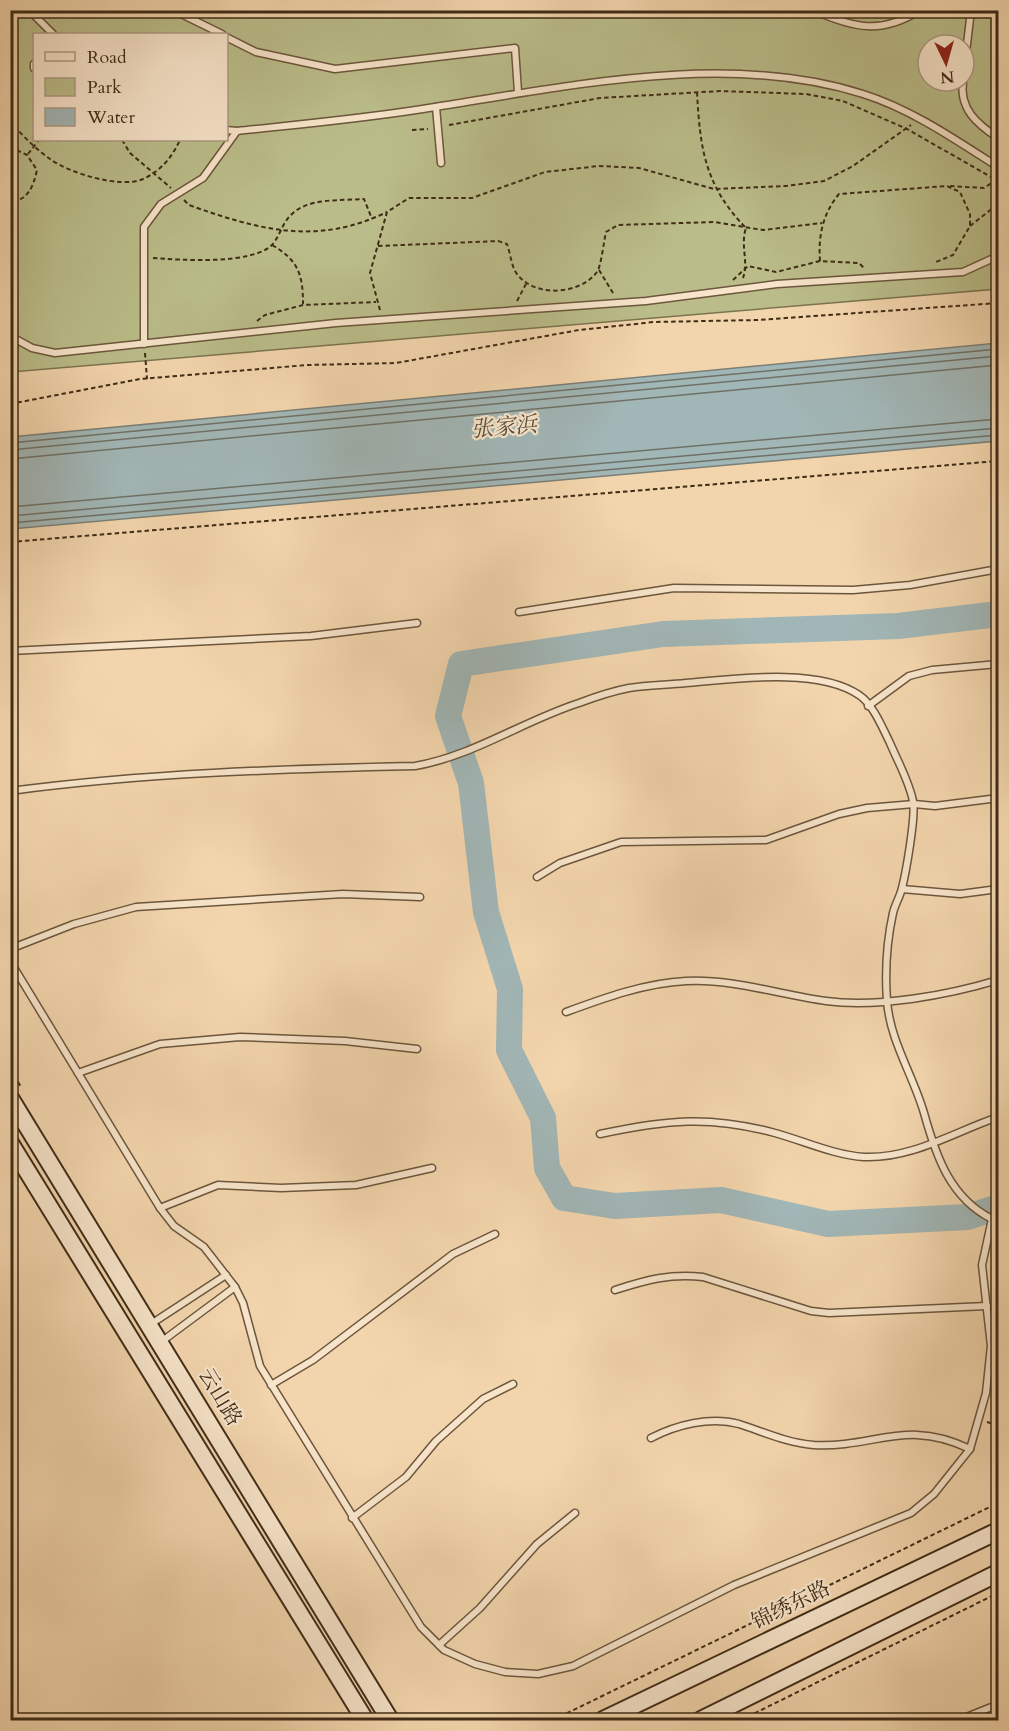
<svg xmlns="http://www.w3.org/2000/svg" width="1009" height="1731" viewBox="0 0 1009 1731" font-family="Cardo,'Noto Serif SC',serif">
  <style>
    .green { fill: #babd8a; stroke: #7c7450; stroke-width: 1.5; fill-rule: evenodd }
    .water { fill: #a1b6b6; stroke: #7a7f76; stroke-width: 1.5 }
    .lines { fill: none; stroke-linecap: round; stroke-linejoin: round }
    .shore { stroke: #707166; stroke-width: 1.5 }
    .river { stroke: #a1b6b6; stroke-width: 26 }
    .service-casing { stroke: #6c563c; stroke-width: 9 }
    .secondary-casing { stroke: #3f2c17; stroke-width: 20 }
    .path { stroke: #3f2c17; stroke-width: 2; stroke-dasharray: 4.5 3; stroke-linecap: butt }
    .service { stroke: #f7e4ca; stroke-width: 6 }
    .secondary { stroke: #f7e4ca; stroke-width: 16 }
    .labels { text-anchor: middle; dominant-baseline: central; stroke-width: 4.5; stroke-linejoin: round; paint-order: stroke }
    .street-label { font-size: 21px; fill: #3f2c17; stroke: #f7e4ca }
    .water-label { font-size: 22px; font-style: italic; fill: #584e3f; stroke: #f7e4ca }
  </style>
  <rect width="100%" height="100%" fill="#f3d5ad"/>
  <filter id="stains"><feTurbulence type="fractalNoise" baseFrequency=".00333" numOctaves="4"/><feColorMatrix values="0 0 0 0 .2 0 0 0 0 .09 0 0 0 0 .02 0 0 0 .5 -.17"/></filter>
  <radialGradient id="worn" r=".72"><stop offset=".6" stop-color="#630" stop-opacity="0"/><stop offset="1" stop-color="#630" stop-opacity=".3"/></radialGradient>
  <path class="green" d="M11 11H998V289L11 372ZM34 34H226V140H34ZM928 45H964V81H928Z"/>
  <path class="water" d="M998 343V441L11 529V437Z"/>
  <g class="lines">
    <g class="shore">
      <path d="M10 443 998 349"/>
      <path d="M10 450 998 356"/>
      <path d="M10 459 998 365"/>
      <path d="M10 507 998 419"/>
      <path d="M10 516 998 428"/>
      <path d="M10 523 998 435"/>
    </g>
    <path class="river" d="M998 614 898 626 663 634 461 664 448 716 471 783 486 912 510 989 509 1050 543 1118 547 1168 564 1198 615 1206 721 1200 828 1224 968 1217 998 1207"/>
    <defs>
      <g id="service">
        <path d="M29 10 53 34"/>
        <path d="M173 10 222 34"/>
        <path d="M813 10C853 28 882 35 920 10"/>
        <path d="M226 37 256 52 335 69 515 48 518 92"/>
        <path d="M34 64V68"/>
        <path d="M964 70 971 10"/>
        <path d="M963 81C959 109 977 124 998 138"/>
        <path d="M436 107 441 163"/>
        <path d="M226 130 237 131"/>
        <path d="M10 336 32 348 55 353 336 323 646 301 777 284 963 272 998 256"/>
        <path d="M144 344V227L161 204 203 178 237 131C303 124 370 118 435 107 570 86 729 51 863 94 911 109 956 140 998 167"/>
        <path d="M519 612 674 588 853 590 910 585 998 569"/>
        <path d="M10 651 311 636 417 623"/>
        <path d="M868 706 909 676 932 670 998 664"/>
        <path d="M10 791C145 773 280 769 415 766 473 756 523 721 579 703 595 697 613 691 629 688 648 685 667 685 686 683 733 679 819 667 859 695 873 704 883 729 890 743 898 762 909 781 913 801 916 816 906 872 902 888 900 897 895 904 893 913 887 940 885 973 887 1001 890 1041 913 1075 924 1113 936 1156 950 1198 992 1219L998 1217"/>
        <path d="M537 877 560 863 621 842 766 840 839 814 867 808 914 804 935 806 998 798"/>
        <path d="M902 889 960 894 998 889"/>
        <path d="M10 949 74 924 136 907 343 894 420 897"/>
        <path d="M10 961 160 1208 174 1226 204 1247 235 1287 243 1303 260 1366 421 1627 444 1650 475 1664 505 1672 538 1674 573 1666 734 1585 911 1513 934 1494 970 1449 986 1393 991 1346 982 1265 992 1219"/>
        <path d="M566 1012C604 998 645 983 686 981 729 978 782 995 826 1001 878 1008 948 995 998 980"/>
        <path d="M78 1073 160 1044 240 1037 345 1041 417 1049"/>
        <path d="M600 1134C666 1120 709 1115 775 1133 804 1141 834 1155 864 1157 912 1159 954 1132 998 1117"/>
        <path d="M160 1208 218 1185 281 1188 356 1185 432 1168"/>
        <path d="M615 1290C646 1280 671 1273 703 1277L811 1311 829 1313 987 1306"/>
        <path d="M151 1324 226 1275"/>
        <path d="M161 1342 235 1287"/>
        <path d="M271 1385 313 1360 453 1254 495 1234"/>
        <path d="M651 1438C676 1425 710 1416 739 1424 764 1432 787 1443 814 1445 875 1448 906 1418 970 1449"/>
        <path d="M352 1518 406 1477 436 1441 483 1399 513 1384"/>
        <path d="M439 1645 480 1608 537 1544 575 1513"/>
        <path d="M959 1720 994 1706 998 1709"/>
      </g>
      <g id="secondary">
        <path d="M10 1098 390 1720"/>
        <path d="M10 1143 365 1720"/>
        <path d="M603 1720 998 1531"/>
        <path d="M701 1720 998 1573"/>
      </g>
    </defs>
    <use href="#service" class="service-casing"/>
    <use href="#secondary" class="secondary-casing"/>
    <g class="path">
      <path d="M697 92C700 149 705 186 746 228 740 246 749 261 743 278"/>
      <path d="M10 120C20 134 36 149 50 159 69 173 121 189 143 179 161 171 172 157 180 140"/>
      <path d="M449 125 600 98 720 91 806 94 843 101 907 129 998 181"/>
      <path d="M412 130 428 129"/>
      <path d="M122 140 130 153 171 188"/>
      <path d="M10 147 27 155 37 170C33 187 29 199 10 203"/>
      <path d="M28 154 39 140"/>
      <path d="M950 186 984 188 998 179"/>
      <path d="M184 200 189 205C259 230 317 246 387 212"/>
      <path d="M970 226 998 204"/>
      <path d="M272 245C298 260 303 274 303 304"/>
      <path d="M378 246 498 241 507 244C510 252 511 263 515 271 531 298 579 296 597 272 601 267 604 240 606 232L618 225 714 222 763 230 822 223"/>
      <path d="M153 258C181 260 251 265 272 245 279 237 282 225 289 217 306 197 339 201 364 199L372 219"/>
      <path d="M820 261C818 236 823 213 839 194L947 186 960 192 970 214V226L953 255 936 262"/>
      <path d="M599 270 613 293"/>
      <path d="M733 280 748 266 776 272 820 261 859 263 864 268"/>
      <path d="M517 301 527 282"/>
      <path d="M380 310 370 273 387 212 409 198H472L545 172 599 166 639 168 714 189 786 186 824 181 853 166 911 125"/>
      <path d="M257 321 265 315 303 305 376 302"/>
      <path d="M145 353 147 379"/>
      <path d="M10 404 140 379 307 365 396 363 579 330 654 322 758 320 998 303"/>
      <path d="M10 542 998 461"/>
      <path d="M10 1069 21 1087"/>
      <path d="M987 1422 998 1425"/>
      <path d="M553 1720 998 1503"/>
      <path d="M741 1720 998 1593"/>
    </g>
    <use href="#service" class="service"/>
    <use href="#secondary" class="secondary"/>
  </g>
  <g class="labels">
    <g class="street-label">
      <text transform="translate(220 1397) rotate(59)">云山路</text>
      <text transform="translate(791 1605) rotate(-26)">锦绣东路</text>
    </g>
    <g class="water-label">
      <text transform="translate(504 427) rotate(-5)">张家浜</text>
    </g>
  </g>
  <rect width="1009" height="1731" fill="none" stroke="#f3d5ad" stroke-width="36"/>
  <rect x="12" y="12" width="985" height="1707" fill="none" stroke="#3f2c17" stroke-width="3"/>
  <rect x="18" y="18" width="973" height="1695" fill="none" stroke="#3f2c17" stroke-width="1.5"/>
  <rect x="33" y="33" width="195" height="108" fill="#f7e4ca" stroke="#ad9a82" stroke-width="1.5"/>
  <rect x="45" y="52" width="30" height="9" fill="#f7e4ca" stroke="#ad9a82" stroke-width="1.5"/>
  <text x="87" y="63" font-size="18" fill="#3f2c17">Road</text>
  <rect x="45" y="78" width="30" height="18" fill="#babd8a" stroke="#ad9a82" stroke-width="1.5"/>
  <text x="87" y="93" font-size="18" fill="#3f2c17">Park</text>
  <rect x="45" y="108" width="30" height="18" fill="#a1b6b6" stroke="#ad9a82" stroke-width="1.5"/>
  <text x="87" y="123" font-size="18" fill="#3f2c17">Water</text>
  <g transform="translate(946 63) rotate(175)"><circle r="28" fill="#f7e4ca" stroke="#ad9a82" stroke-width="1.5"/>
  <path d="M0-4.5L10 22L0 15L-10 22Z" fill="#8f2418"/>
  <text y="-9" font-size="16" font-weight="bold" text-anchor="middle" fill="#3f2c17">N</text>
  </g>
  <rect width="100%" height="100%" filter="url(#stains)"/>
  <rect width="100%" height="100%" fill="url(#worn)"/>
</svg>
